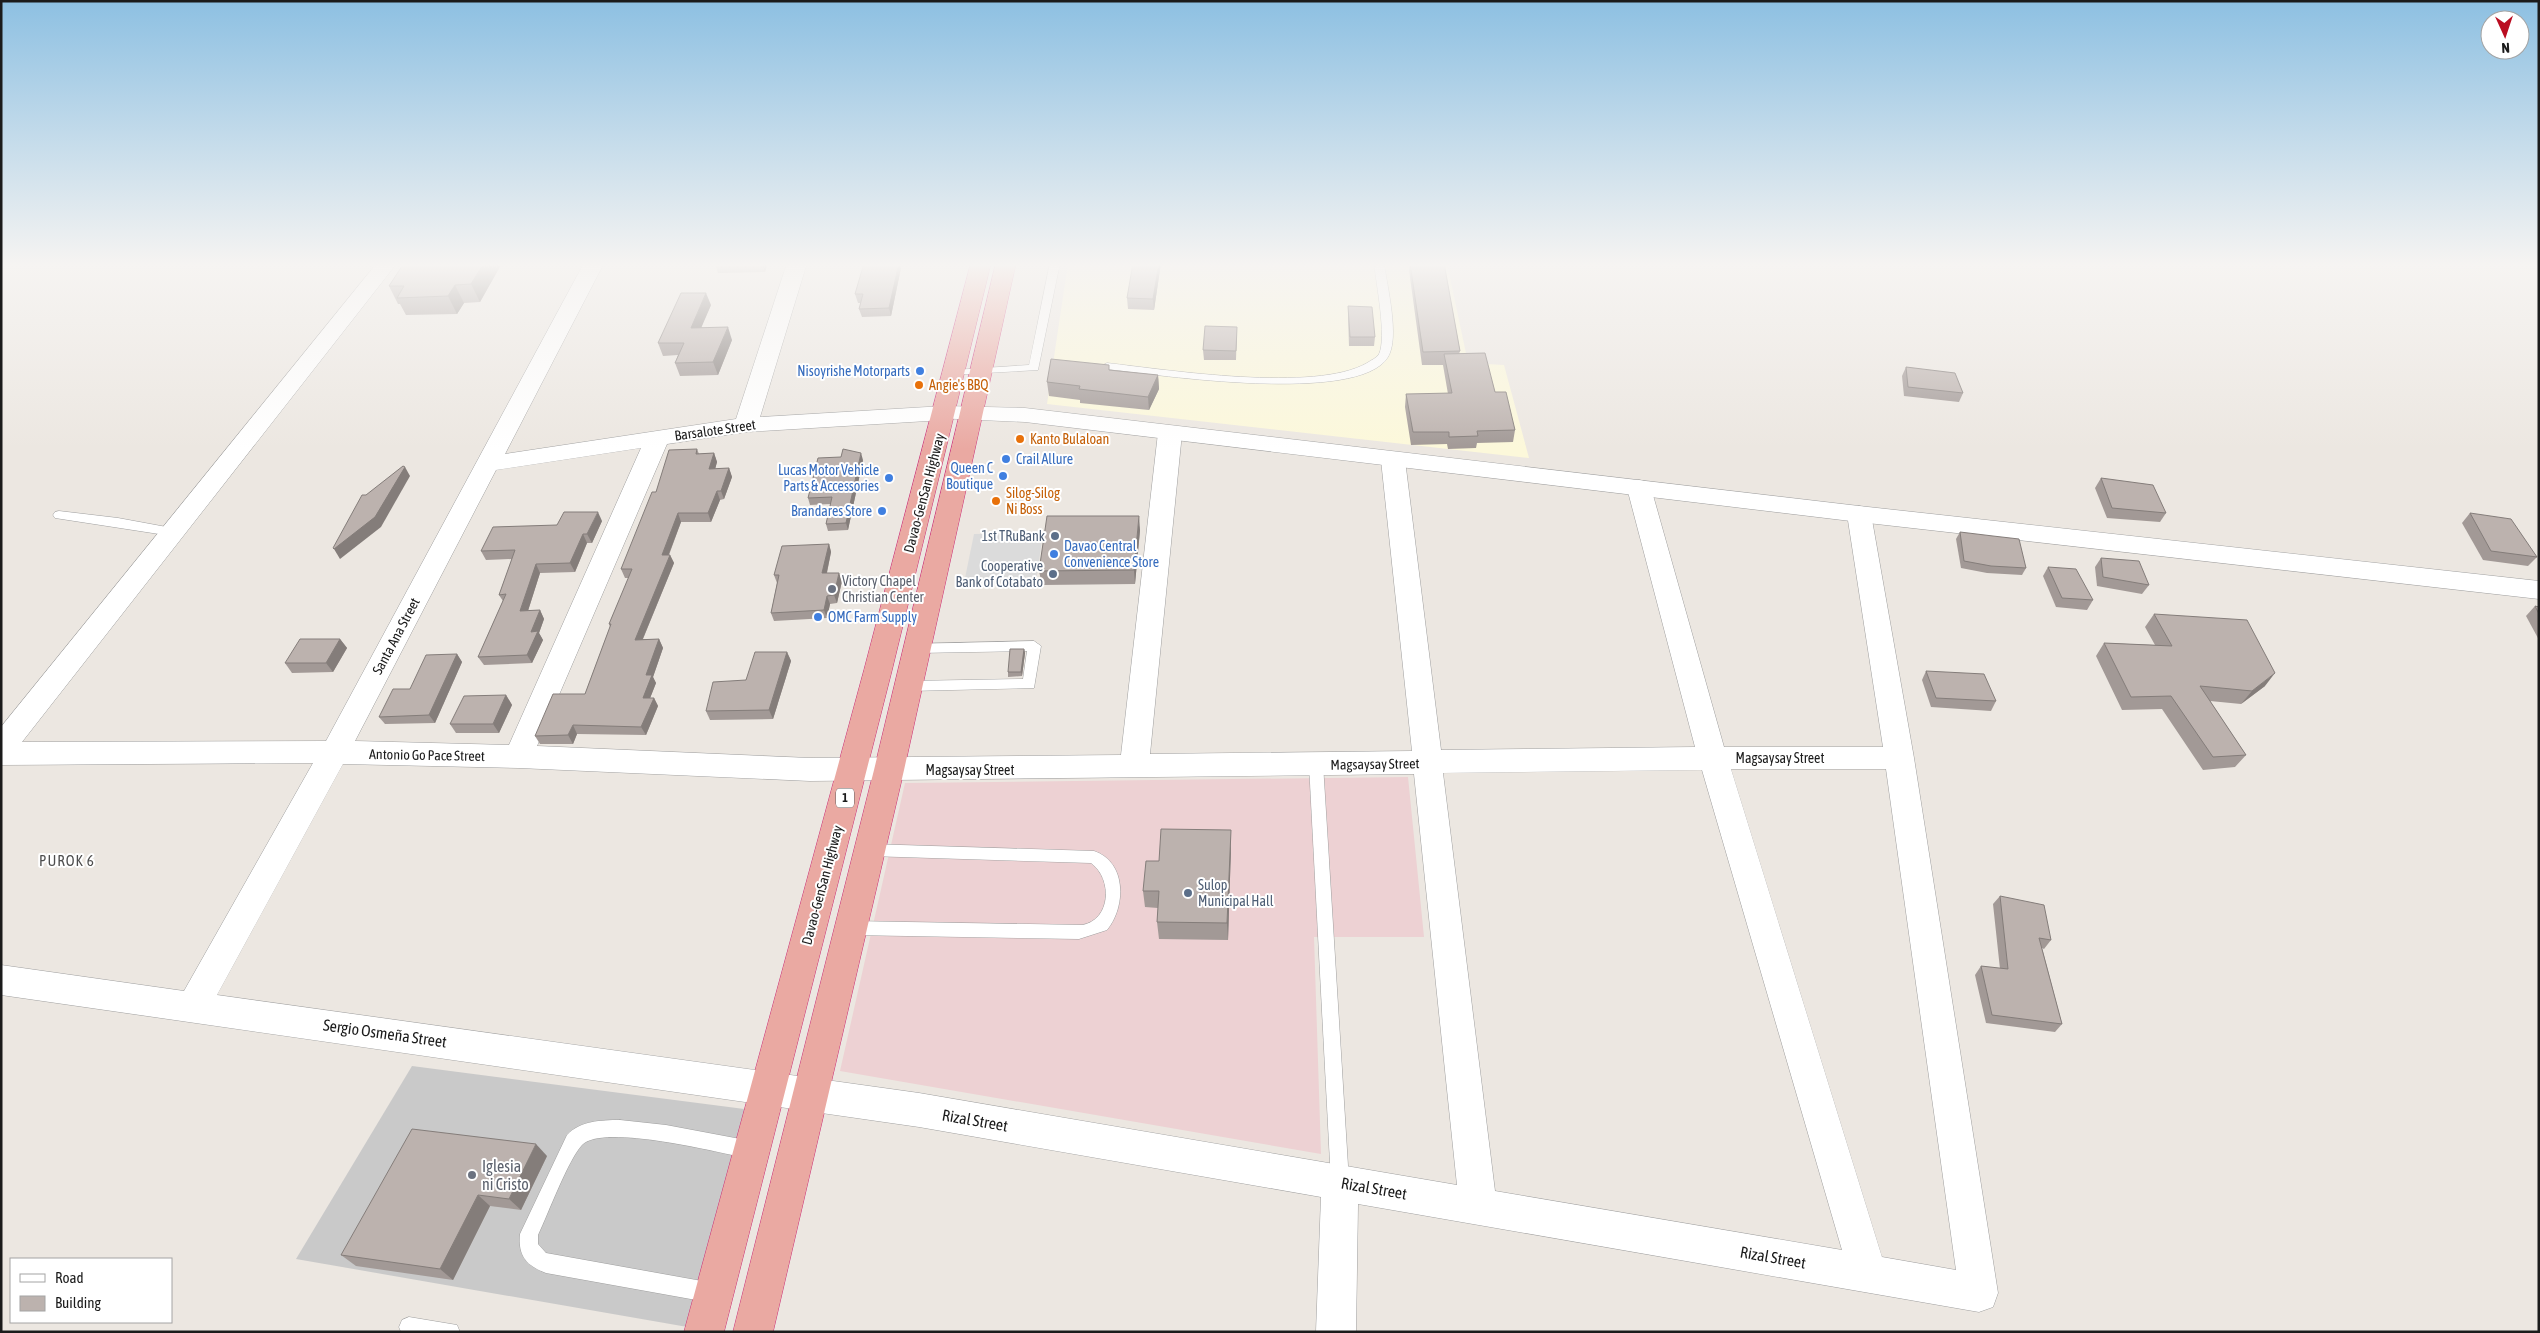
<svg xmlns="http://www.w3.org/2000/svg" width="2540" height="1333" viewBox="0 0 2540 1333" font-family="'Asap Condensed',sans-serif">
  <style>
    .commercial { fill: #edd1d3 }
    .education { fill: #fcf8da }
    .religious { fill: #c9c9c9 }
    .parking { fill: #dbdbdb }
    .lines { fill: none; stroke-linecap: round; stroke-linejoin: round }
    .service-casing { stroke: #9f9f9f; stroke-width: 1 }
    .minor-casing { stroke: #9f9f9f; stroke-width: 1 }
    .tertiary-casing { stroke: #9f9f9f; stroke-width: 1 }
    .trunk-casing { stroke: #ca2e76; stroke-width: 1 }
    .service { fill: #fff; fill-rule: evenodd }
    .minor { fill: #fff; fill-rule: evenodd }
    .tertiary { fill: #fff; fill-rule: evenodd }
    .trunk { fill: #eaa9a2; fill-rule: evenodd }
    .wall { fill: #a29996 }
    .shaded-wall { fill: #847d7a }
    .building { fill: #bcb2ae; stroke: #847d7a }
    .shop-dot { fill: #3f7fe0; stroke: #fff; stroke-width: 2 }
    .food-dot { fill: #e8710a; stroke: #fff; stroke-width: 2 }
    .service-dot { fill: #5c6f8a; stroke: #fff; stroke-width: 2 }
    .worship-dot { fill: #6b7280; stroke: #fff; stroke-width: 2 }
    .labels { text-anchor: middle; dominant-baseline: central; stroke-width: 4; stroke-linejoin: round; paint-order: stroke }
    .shield { fill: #fff; stroke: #5f5f5f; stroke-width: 1 }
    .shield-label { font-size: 12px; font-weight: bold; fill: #1b1b1b }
    .shop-label { font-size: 14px; fill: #366cbe; stroke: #fff; text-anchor: end }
    .food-label { font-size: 14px; fill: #c56008; stroke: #fff; text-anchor: start }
    .street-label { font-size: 14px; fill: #1b1b1b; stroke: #fff }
    .service-label { font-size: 14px; fill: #4e5e75; stroke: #fff; text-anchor: end }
    .worship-label { font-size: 14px; fill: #5b616d; stroke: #fff; text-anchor: start }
    .neighbourhood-label { font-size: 15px; letter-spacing: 1px; fill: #4e4e4e; stroke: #fff }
    .near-street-label { font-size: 16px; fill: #1b1b1b; stroke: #fff }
    .near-worship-label { font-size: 16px; fill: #5b616d; stroke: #fff; text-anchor: start }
  </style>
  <rect width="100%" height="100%" fill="#ece7e1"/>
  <path class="commercial" d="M1408 777 1424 937H1314L1321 1154 840 1071 905 783Z"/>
  <path class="education" d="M1068 263H1447L1468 363 1504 365 1529 458 1047 404Z"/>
  <path class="religious" d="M412 1066 752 1110 699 1329 296 1259Z"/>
  <path class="parking" d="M1043 533 1036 582 964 583 974 534Z"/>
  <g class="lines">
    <defs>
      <g id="service">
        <path d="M1050 263H1060L1038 370 950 375V371L954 370 1029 365Z"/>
        <path d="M1374 263H1384C1387 286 1400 337 1388 357 1359 405 1158 375 1107 369L1101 366 1107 363C1169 370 1315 393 1367 363 1371 360 1377 358 1379 354 1387 337 1376 283 1374 263Z"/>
        <path d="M59 511 118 518 172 528 178 532 172 536 55 518 53 515 55 512Z"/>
        <path d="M1034 641 1041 646 1034 688 909 691 904 690 902 686 904 682 909 681 1023 679 1027 651 917 653 910 648 912 644Z"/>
        <path d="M1316 758 1321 760 1323 764 1349 1182 1346 1188 1340 1191 1334 1188 1331 1182 1309 764 1311 760Z"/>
        <path d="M869 844 1094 851C1127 862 1126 907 1107 930L1079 939 851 935 845 933 843 928 845 923 851 921 1082 925C1111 920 1113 879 1091 863L869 856 864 855 861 850 864 845Z"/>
        <path d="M620 1120 666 1125 751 1141 757 1144 760 1150 757 1156 751 1159C720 1153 603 1123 582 1145 568 1160 548 1214 538 1235V1244L546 1253 713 1283 720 1286 723 1293 720 1300 713 1303 546 1273C526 1265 518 1256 520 1234L567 1135C580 1121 601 1120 620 1120Z"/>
        <path d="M409 1317 457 1325 460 1332H401L399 1327 402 1320Z"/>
      </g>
      <path id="minor" d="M377 263H397L22 742 326 741 584 263H604L505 454 736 419 787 263H807L760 417 944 406 952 408 955 413 952 418 944 420 746 432 667 444 537 746 810 758 1121 755 1158 433 1162 428 1170 426 1178 428 1182 433 1150 754 1412 751 1381 460 1385 455 1393 452 1401 455 1405 460 1441 750 1695 747 1627 488 1630 482 1639 480 1648 482 1651 488 1724 747H1883L1847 514 1850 508 1859 506 1868 508 1871 514 1914 758 1998 1293 1993 1307 1979 1312 1358 1204 1356 1332H1316L1321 1197 919 1127 1 995V965L184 991 313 763 1 765V727ZM641 448 509 745 355 741 496 470ZM343 764 519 768 810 781 1414 774 1457 1185 919 1093 217 995ZM1731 769H1886L1956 1270 1882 1257ZM1702 770 1842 1250 1495 1191 1443 773Z"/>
      <path id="tertiary" d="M944 406 1025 408 1859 506 2539 581V599L1859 522 1025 422 936 418 933 413 936 408Z"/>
      <g id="trunk">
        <path d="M971 263H991L892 670 724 1332H684L864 670Z"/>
        <path d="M996 263H1016L904 770 773 1332H733L874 770Z"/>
      </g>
    </defs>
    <use href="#service" class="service-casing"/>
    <use href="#minor" class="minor-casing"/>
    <use href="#tertiary" class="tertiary-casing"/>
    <use href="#trunk" class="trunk-casing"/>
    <use href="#service" class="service"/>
    <use href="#minor" class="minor"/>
    <use href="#tertiary" class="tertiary"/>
    <use href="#trunk" class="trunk"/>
  </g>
  <g class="wall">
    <path d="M404 263H502L480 302 464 303 457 314 406 315 400 304H398L389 286Z"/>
    <path d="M768 263 765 272 718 273 715 264Z"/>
    <path d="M902 263 891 316 862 317 859 309 861 303H858L855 294Z"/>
    <path d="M1161 263 1154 310 1128 309 1127 298Z"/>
    <path d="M1409 263H1444L1460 351 1459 354 1495 392 1515 430 1513 442 1477 443 1476 448 1448 449 1447 444 1411 445 1405 407 1406 394H1448L1443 365H1422L1409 270Z"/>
    <path d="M711 305 701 327 732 340 718 375 680 376 675 363 678 355 663 356 658 343Z"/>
    <path d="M1348 306 1375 337 1374 346H1349L1348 316Z"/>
    <path d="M1237 327 1236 360H1204L1203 350Z"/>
    <path d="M1109 365V370L1158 375 1159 389 1149 410 1080 403V400L1049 396 1047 382Z"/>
    <path d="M1906 367 1963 393 1959 402 1904 396 1902 376Z"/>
    <path d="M697 449 699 454 714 453 717 462 715 469 729 468 732 477 724 499 720 500 711 522H681L669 555H670L674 563 643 639H659L663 648 653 677 656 683 650 698H654L658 706 646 735 577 734 573 744H540L535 736 585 694 610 627 609 624 629 578H625L621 569 656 492Z"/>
    <path d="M863 460 848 530 828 531 826 524 831 504 810 505 808 498Z"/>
    <path d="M2101 478 2166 513 2160 522 2107 518 2095 488Z"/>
    <path d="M2470 513 2537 557 2528 566 2483 560 2462 523Z"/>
    <path d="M602 521 592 543H587L575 572 540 573 528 611 540 610 544 619 539 633 543 640 532 663 484 665 478 657 503 601 499 595 512 559 486 560 481 551 557 525Z"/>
    <path d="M1140 530 1135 584 1042 585 1039 571Z"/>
    <path d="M1960 532 2026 568 2022 575 1987 573 1961 568 1956 539Z"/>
    <path d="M829 544 831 552 827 573 842 581 837 603 830 604 827 618 774 621 771 613 777 583 774 575Z"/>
    <path d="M2101 558 2149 585 2142 594 2097 586 2095 567Z"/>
    <path d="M2048 567 2093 600 2087 610 2056 607 2043 576Z"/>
    <path d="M2535 606 2539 607V640L2526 616Z"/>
    <path d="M2154 614 2265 686 2241 704 2210 701 2246 755 2235 767 2203 770 2162 709 2122 710 2096 656 2104 643 2155 645 2145 627Z"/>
    <path d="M340 639 347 648 333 672 292 673 285 663Z"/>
    <path d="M1024 649 1025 653 1022 676 1008 677V672Z"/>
    <path d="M787 652 791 661 773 719 710 720 706 711 746 680Z"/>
    <path d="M457 654 462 662 435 723 385 724 379 717 410 689Z"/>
    <path d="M1926 671 1996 701 1991 711 1931 707 1922 680Z"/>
    <path d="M506 695 512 705 499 733H456L450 724Z"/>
    <path d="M1231 847 1228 940 1159 939 1157 922 1158 908 1145 907 1143 891 1159 861Z"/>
    <path d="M2000 896 2051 940 2044 949 2042 948 2062 1024 2055 1032 1986 1023 1975 975 1981 966 2000 969 1993 904Z"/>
    <path d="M547 1156 521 1210 490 1206 453 1280 356 1266 341 1255Z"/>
  </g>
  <g class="shaded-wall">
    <path d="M484 263H502L480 302 471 284Z"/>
    <path d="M762 263H768L765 272Z"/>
    <path d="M899 263H902L891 316 889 308Z"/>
    <path d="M1159 263H1161L1154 310 1153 299Z"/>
    <path d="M455 285 464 303 457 314 448 296Z"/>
    <path d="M706 293 711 305 696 340 691 328Z"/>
    <path d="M728 327 732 340 718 375 713 362Z"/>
    <path d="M1158 375 1159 389 1149 410 1148 397Z"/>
    <path d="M714 453 717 462 713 477 709 469Z"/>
    <path d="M861 453 863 460 848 530 846 523Z"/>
    <path d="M405 467 410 476 381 527 340 559 334 549Z"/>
    <path d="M729 468 732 477 724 499 721 491Z"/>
    <path d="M717 491 720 500 711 522 708 513Z"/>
    <path d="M598 512 602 521 592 543 587 534Z"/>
    <path d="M678 513 681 522 665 564 662 555Z"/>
    <path d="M1139 516 1140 530 1135 584 1134 570Z"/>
    <path d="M583 534 587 543 575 572 570 563Z"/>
    <path d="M829 544 831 552 825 581 822 573Z"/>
    <path d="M670 555 674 563 639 648 635 640Z"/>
    <path d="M536 564 540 573 525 620 520 611Z"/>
    <path d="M839 573 842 581 837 603 834 595Z"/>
    <path d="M827 596 830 604 827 618 824 610Z"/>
    <path d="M540 610 544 619 539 633 543 640 532 663 527 655 531 632Z"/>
    <path d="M340 639 347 648 333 672 326 663Z"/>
    <path d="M659 639 663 648 653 677 656 683 647 706 643 698 646 675Z"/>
    <path d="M1024 649 1025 653 1022 676 1021 672Z"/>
    <path d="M787 652 791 661 773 719 769 710Z"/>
    <path d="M457 654 462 662 435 723 429 715Z"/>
    <path d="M2275 673 2265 686 2241 704 2252 691Z"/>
    <path d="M506 695 512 705 499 733 493 724Z"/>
    <path d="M654 698 658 706 646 735 641 727Z"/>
    <path d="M573 725 577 734 573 744 568 735Z"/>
    <path d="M1231 830V847L1228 940 1227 923Z"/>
    <path d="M536 1144 547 1156 521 1210 509 1199Z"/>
    <path d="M478 1195 490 1206 453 1280 440 1269Z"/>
  </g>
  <g class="building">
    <path d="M404 263H484L471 284 455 285 448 296 397 298 404 286H389Z"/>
    <path d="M717 263H762L715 264Z"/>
    <path d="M864 263H899L889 308 859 309 863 294H855Z"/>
    <path d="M1133 263H1159L1153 299 1127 298Z"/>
    <path d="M1410 263H1444L1460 351 1423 352Z"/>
    <path d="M681 293H706L691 328 728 327 713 362 675 363 684 343H658Z"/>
    <path d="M1348 306 1372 307 1375 337H1350Z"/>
    <path d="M1205 326 1237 327 1236 351 1203 350Z"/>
    <path d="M1485 353 1495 392H1506L1515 430 1477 431 1478 436 1449 437V432H1413L1406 394 1452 393 1444 354Z"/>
    <path d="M1051 359 1109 365V370L1158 375 1148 397 1079 389 1080 386 1047 382Z"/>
    <path d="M1906 367 1955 373 1963 393 1908 387Z"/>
    <path d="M697 449 696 454 714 453 709 469 729 468 721 491H717L708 513H678L662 555H670L635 640 659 639 646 675H652L643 698H654L641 727 573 725 568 735 535 736 553 694H585L611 624H609L632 569H621L652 492H656L669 450Z"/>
    <path d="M843 449 861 453 846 523 826 524 832 497 808 498 818 458 841 457Z"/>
    <path d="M403 466 405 467 375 517 334 549 333 548 362 495H366Z"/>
    <path d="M2101 478 2153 485 2166 513 2112 508Z"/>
    <path d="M564 512H598L587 534H583L570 563 536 564 520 611 540 610 531 632 538 631 527 655 478 657 506 594 499 595 515 550 481 551 493 527 557 525Z"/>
    <path d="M2470 513 2511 519 2537 557 2491 551Z"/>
    <path d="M1047 516H1139L1134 570 1039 571Z"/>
    <path d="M1960 532 1993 536 2019 539 2026 568 1991 566 1964 561Z"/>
    <path d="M829 544 822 573H839L834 595 827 596 824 610 771 613 779 575H774L782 546Z"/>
    <path d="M2101 558 2139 561 2149 585 2103 577Z"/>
    <path d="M2048 567 2076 569 2093 600 2062 598Z"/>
    <path d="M2535 606 2539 607V614Z"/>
    <path d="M2154 614 2247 620 2275 673 2252 691 2200 686 2246 755 2213 757 2171 696 2131 697 2104 643 2172 646Z"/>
    <path d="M300 639H340L326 663H285Z"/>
    <path d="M1010 649H1024L1021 672H1008Z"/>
    <path d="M755 652H787L769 710 706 711 713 682 746 680Z"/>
    <path d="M457 654 429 715 379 717 393 689H410L426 655Z"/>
    <path d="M1926 671 1984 674 1996 701 1936 698Z"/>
    <path d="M506 695 493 724H450L464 696Z"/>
    <path d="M1161 829 1231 830 1227 923 1157 922 1159 891H1143L1146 861H1159Z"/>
    <path d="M2000 896 2044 905 2051 940 2039 938 2062 1024 1992 1015 1981 966 2008 969Z"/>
    <path d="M412 1129 536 1144 509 1199 478 1195 440 1269 341 1255Z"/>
  </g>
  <linearGradient id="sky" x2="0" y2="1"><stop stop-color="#8dc0e2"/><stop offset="0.59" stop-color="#f6f4f2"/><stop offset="1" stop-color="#f6f4f2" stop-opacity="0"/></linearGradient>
  <rect width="2540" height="449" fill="url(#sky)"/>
  <g class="shop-dot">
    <circle cx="920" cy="371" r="5"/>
    <circle cx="1006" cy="459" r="5"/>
    <circle cx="1003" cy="476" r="5"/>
    <circle cx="889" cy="478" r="5"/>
    <circle cx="882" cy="511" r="5"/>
    <circle cx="1054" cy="554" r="5"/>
    <circle cx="818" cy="617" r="5"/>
  </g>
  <g class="food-dot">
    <circle cx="919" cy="385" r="5"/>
    <circle cx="1020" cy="439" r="5"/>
    <circle cx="996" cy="501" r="5"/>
  </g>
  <g class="service-dot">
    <circle cx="1055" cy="536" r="5"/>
    <circle cx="1053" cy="574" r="5"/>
    <circle cx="1188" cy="893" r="5"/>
  </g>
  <g class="worship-dot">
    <circle cx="832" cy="589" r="5"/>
    <circle cx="472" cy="1175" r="5"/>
  </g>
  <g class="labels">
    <rect class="shield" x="836" y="788.5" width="18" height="19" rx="4"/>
    <g class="shield-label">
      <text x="845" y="798">1</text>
    </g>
    <g class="shop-label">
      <text x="910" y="371">Nisoyrishe Motorparts</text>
      <text x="1016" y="459" text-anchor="start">Crail Allure</text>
      <text x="993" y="468">Queen C<tspan x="993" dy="16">Boutique</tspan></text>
      <text x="879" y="470">Lucas Motor Vehicle<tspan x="879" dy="16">Parts &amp; Accessories</tspan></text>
      <text x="872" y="511">Brandares Store</text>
      <text x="1064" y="546" text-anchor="start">Davao Central<tspan x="1064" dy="16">Convenience Store</tspan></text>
      <text x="828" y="617" text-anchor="start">OMC Farm Supply</text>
    </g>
    <g class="food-label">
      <text x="929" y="385">Angie's BBQ</text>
      <text x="1030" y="439">Kanto Bulaloan</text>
      <text x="1006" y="493">Silog-Silog<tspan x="1006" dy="16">Ni Boss</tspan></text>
    </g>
    <g class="street-label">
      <text transform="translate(715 430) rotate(-8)">Barsalote Street</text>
      <text transform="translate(924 493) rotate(-75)">Davao-GenSan Highway</text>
      <text transform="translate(396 636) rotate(-62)">Santa Ana Street</text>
      <text transform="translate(427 755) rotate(1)">Antonio Go Pace Street</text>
      <text x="1780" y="758">Magsaysay Street</text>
      <text transform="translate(1375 764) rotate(-1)">Magsaysay Street</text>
      <text x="970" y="770">Magsaysay Street</text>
      <text transform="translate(822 885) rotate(-75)">Davao-GenSan Highway</text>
    </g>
    <g class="service-label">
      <text x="1045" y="536">1st TRuBank</text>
      <text x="1043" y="566">Cooperative<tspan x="1043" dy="16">Bank of Cotabato</tspan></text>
      <text x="1198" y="885" text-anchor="start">Sulop<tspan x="1198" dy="16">Municipal Hall</tspan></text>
    </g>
    <g class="worship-label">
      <text x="842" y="581">Victory Chapel<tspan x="842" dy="16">Christian Center</tspan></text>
    </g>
    <g class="neighbourhood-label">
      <text x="67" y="860">PUROK 6</text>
    </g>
    <g class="near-street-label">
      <text transform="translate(385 1033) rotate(8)">Sergio Osmeña Street</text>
      <text transform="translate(975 1120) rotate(10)">Rizal Street</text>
      <text transform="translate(1374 1188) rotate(10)">Rizal Street</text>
      <text transform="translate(1773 1257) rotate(10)">Rizal Street</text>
    </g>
    <g class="near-worship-label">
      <text x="482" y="1166">Iglesia<tspan x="482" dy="18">ni Cristo</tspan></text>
    </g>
  </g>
  <rect width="2540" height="1333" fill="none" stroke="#1b1b1b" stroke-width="5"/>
  <rect x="10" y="1258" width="162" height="65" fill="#ffffff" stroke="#a4a4a4"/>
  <rect x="20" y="1274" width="25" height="8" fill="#ffffff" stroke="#a4a4a4"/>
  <text x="55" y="1283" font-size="15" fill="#1b1b1b">Road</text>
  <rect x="20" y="1296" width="25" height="15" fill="#bcb2ae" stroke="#a4a4a4"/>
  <text x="55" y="1308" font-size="15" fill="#1b1b1b">Building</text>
  <g transform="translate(2505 35) rotate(177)"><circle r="24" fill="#ffffff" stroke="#a4a4a4"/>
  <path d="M0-4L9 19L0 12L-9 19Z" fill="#ba0d21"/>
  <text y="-8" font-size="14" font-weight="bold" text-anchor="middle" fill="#1b1b1b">N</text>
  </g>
</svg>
